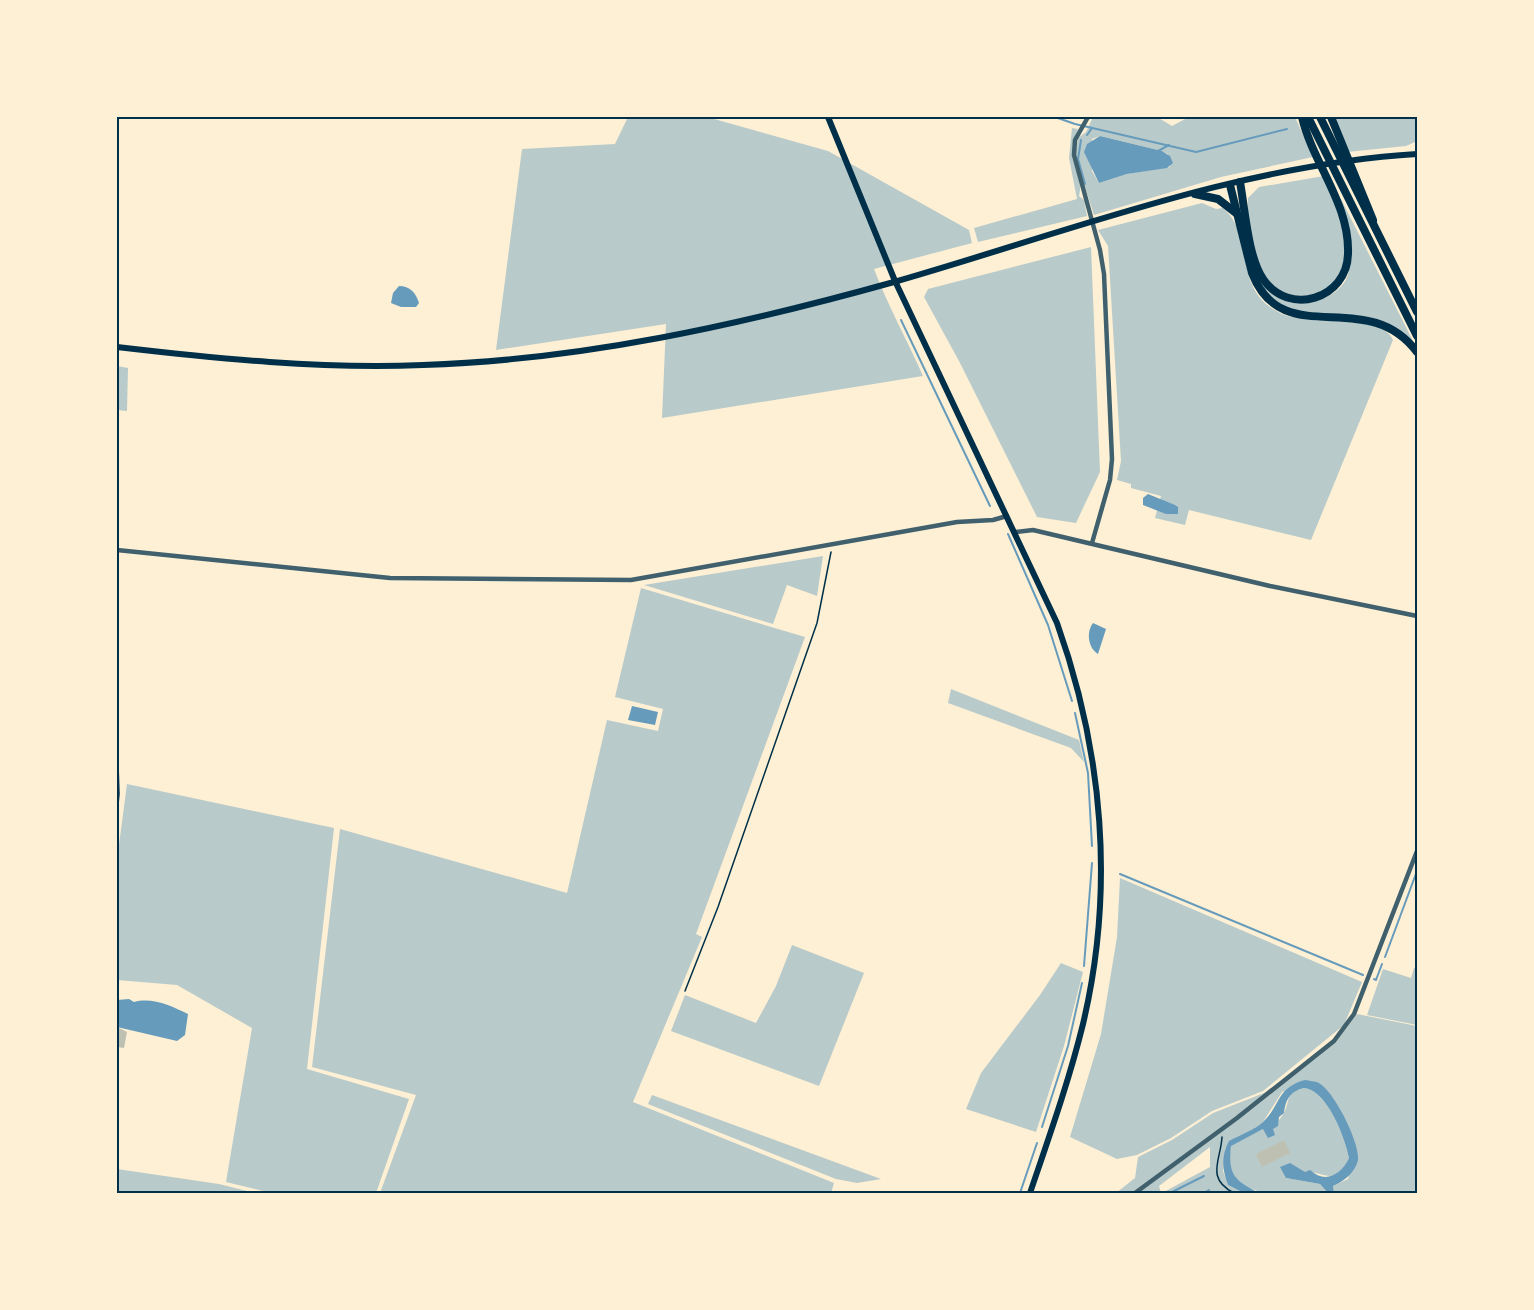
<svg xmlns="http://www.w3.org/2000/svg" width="1534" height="1310" viewBox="0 0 1534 1310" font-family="Figtree,sans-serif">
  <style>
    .green { fill: #b9caca; fill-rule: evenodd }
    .water { fill: #669bbc }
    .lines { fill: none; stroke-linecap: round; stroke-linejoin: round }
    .stream { stroke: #669bbc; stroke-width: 2 }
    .building { fill: #bec0b2 }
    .path { stroke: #003049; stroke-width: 1.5 }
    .service { stroke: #3f606c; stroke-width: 2 }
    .minor { stroke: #3f606c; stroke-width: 4.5 }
    .secondary { stroke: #003049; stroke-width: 6 }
    .trunk { stroke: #003049; stroke-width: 8 }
    .neatline { fill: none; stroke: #003049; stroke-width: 2 }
  </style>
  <rect width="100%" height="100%" fill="#fdf0d5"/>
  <g class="green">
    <path d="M628 117H707L828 151 969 230 972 243 874 269C888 306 907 340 923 376L662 418 666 324 496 350 522 149 615 144Z"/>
    <path d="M1093 117H1157L1172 126 1189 117H1295L1313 157 1221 177 1094 215 1075 156 1078 138 1086 132ZM1100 136 1162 151 1168 154 1170 167 1127 174 1099 183 1092 171V139Z"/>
    <path d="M1334 117H1417V141L1406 146 1347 152Z"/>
    <path d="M1072 128 1078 129C1064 160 1085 174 1079 196L1084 200 1087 216 978 242 974 228 1077 199 1069 158Z"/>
    <path d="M1324 176C1333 200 1350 234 1344 261 1336 299 1286 309 1264 275 1252 256 1247 220 1248 198L1259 187Z"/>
    <path d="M1339 198 1341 199 1413 341C1400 331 1390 322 1373 318 1341 310 1296 323 1270 297 1265 292 1261 284 1257 278 1266 285 1276 297 1286 301 1308 309 1348 295 1349 268 1349 246 1342 220 1339 198Z"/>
    <path d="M1202 203 1216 209 1223 208C1256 236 1231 289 1280 313 1305 326 1384 313 1393 340L1311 540 1189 510 1185 525 1155 518 1161 496 1131 488V484L1117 480 1121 461 1108 246 1098 230Z"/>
    <path d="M1091 247 1100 472 1076 523 1037 517 959 361 924 297 928 289Z"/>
    <path d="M117 366 128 368 127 411 117 410Z"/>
    <path d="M823 556 817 596 787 585 773 624 644 585Z"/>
    <path d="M641 588 805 637 696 934 702 937 633 1102 834 1183 831 1193H380L416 1095 312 1067 340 829 567 893 607 720 658 731 663 709 615 697Z"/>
    <path d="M951 689 1079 740 1084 762 1071 748 948 703Z"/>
    <path d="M127 784 334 828 307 1069 409 1099 376 1193H271L226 1182 252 1028 177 985 117 980V860Z"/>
    <path d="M1120 878 1362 982 1344 1025 1263 1091 1212 1111 1171 1138 1137 1155 1117 1159 1070 1137 1101 1034 1117 937Z"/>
    <path d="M792 945 864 973 819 1086 671 1031 685 995 756 1023 776 986Z"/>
    <path d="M1061 963 1083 972 1064 1046 1036 1132 966 1109 981 1073 1040 995Z"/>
    <path d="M1414 968H1417V1025L1367 1015 1383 969 1411 978Z"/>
    <path d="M1357 1014 1417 1026V1193H1334L1333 1186 1348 1179 1356 1148 1334 1099 1319 1083 1282 1092 1263 1122 1226 1148 1223 1171 1228 1185 1244 1193H1162L1210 1167V1147L1159 1186 1161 1193H1116L1135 1178 1138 1157 1172 1140 1213 1113 1264 1093 1335 1043Z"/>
    <path d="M1305 1088C1328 1092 1345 1138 1349 1158 1335 1188 1326 1171 1304 1172 1299 1172 1291 1176 1286 1178L1320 1184 1328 1193C1300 1193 1235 1203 1229 1164 1228 1159 1231 1151 1231 1145L1263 1129H1273C1276 1123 1281 1118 1284 1113 1291 1099 1284 1093 1305 1088Z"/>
    <path d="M652 1095 881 1179 857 1183 836 1179 648 1104Z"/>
    <path d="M117 1169 219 1184 255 1193H117Z"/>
  </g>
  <g class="water">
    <path d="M1100 136 1162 151 1170 156 1173 163 1167 168 1127 174 1099 183 1084 152 1087 144Z"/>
    <path d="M399 286C410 286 416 293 419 303L416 307H401L391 303 393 293Z"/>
    <path d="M1148 494 1175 505 1178 507V514H1166L1143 505V498Z"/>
    <path d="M1093 623 1106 629 1098 654C1088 648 1086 632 1093 623Z"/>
    <path d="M632 706 658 712 655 725 628 720Z"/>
    <path d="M129 999 134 1002C153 997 171 1006 188 1014L185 1035 177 1041 117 1027V1000Z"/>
    <path d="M1305 1080C1309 1081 1315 1081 1319 1083 1334 1091 1360 1143 1358 1160 1355 1173 1344 1181 1333 1186L1334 1193H1328L1320 1184 1286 1178 1280 1167 1290 1163 1305 1172 1310 1170C1325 1184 1341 1175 1349 1158 1345 1138 1328 1092 1305 1088 1290 1091 1286 1099 1284 1113L1279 1117 1278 1126 1273 1129 1275 1135 1268 1138 1263 1129 1231 1146C1228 1175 1234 1180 1259 1193H1244L1228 1185C1222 1169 1221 1156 1229 1141 1240 1135 1254 1130 1263 1122 1281 1105 1276 1088 1305 1080Z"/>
  </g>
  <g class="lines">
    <g class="stream">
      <path d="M1055 117 1075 124 1196 152 1287 129"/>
      <path d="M1087 135 1092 128"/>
      <path d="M1081 140 1078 159 1085 184"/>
      <path d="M1158 151 1169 145"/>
      <path d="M901 320 990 506"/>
      <path d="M1008 534 1048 625 1072 701"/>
      <path d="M1075 713 1088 773 1092 846"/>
      <path d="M1120 874 1363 975"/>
      <path d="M1385 957 1417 871"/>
      <path d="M1084 966 1092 863"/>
      <path d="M1374 979 1376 980 1382 964"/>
      <path d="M1042 1127 1068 1046 1082 983"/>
      <path d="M1020 1193 1037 1143"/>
      <path d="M1170 1193 1204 1176"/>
      <path d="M1204 1193 1209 1190"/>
    </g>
  </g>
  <g class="building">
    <path d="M117 1027 127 1032 124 1048 117 1047Z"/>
    <path d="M1284 1140 1290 1153 1262 1167 1256 1154Z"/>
  </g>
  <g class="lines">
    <g class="path">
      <path d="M685 991 718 907 817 623 831 552"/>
      <path d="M1222 1137C1221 1160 1205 1178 1234 1193"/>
    </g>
    <path class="service" d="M117 749 119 794 117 810"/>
    <g class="minor">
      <path d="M1088 117 1075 140 1074 155 1100 250 1104 274 1112 459 1110 480 1092 543"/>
      <path d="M1015 532 1033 530 1270 586 1417 616"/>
      <path d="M117 550 390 578 631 580 957 522 993 520 1007 516"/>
      <path d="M1135 1193 1237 1118 1334 1041 1354 1014 1417 851"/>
    </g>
    <g class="secondary">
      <path d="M828 117 895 281 1057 623C1103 752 1115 889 1083 1024 1069 1081 1049 1137 1030 1193"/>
      <path d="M117 347C219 359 320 369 423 365 582 360 740 325 894 282 1065 233 1237 165 1417 154"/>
    </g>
    <g class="trunk">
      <path d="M1308 117 1417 336"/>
      <path d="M1320 117 1417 312"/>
      <path d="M1331 117 1373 220"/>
      <path d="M1240 182C1245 210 1248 257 1263 279 1289 317 1347 299 1348 254 1350 204 1313 164 1302 117"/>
      <path d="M1230 185 1252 273C1283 353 1366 284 1417 352"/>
      <path d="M1195 194 1218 199 1236 213"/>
    </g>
  </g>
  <rect width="1534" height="1310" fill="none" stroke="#fdf0d5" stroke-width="237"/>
  <rect x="118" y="118" width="1298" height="1074" class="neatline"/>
</svg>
